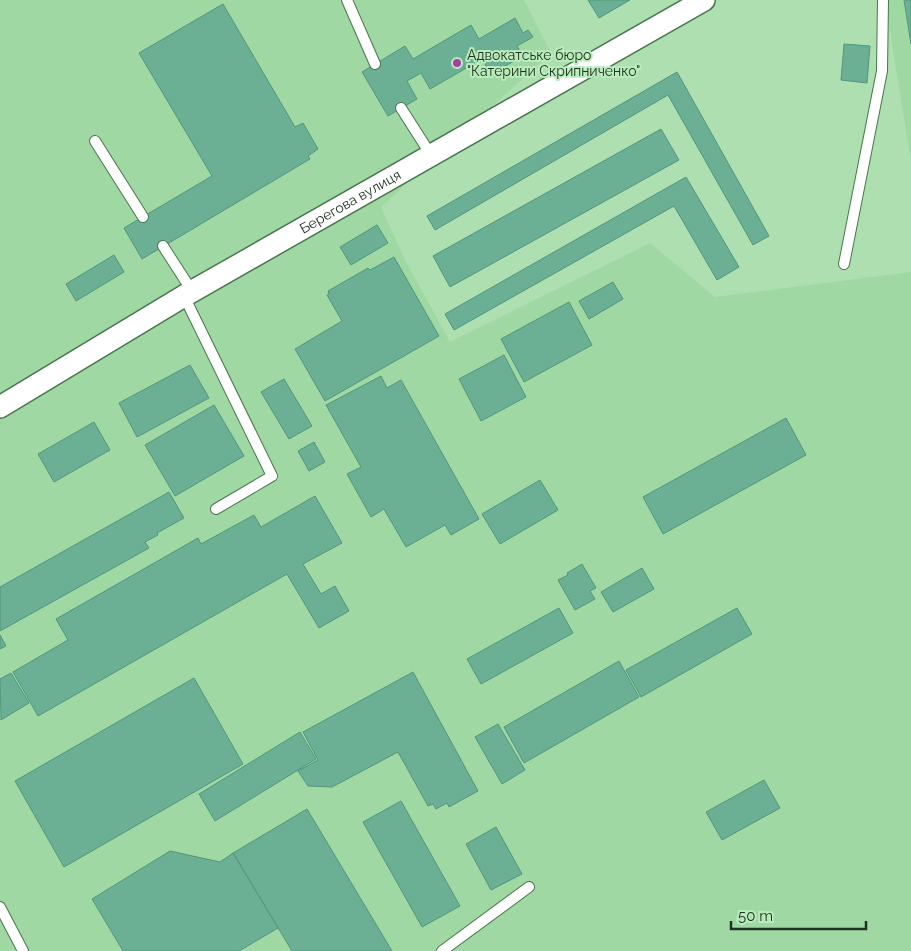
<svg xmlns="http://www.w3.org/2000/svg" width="911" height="951" viewBox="0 0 911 951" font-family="Raleway,sans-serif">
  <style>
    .built { fill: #a0d8a4 }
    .building { fill: #6bb094; stroke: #51967b }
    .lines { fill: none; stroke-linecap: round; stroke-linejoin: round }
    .service-casing { stroke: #48764c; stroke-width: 12 }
    .minor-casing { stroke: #48764c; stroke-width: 24 }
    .service { stroke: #fff; stroke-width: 10 }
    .minor { stroke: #fff; stroke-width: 21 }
    .poi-dot { fill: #a33fa5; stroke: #baecbd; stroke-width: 2 }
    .labels { text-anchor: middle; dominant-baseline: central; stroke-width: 4; stroke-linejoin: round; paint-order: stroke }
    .poi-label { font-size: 14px; fill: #203321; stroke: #baecbd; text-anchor: start }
    .street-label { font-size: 14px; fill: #203321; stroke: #baecbd }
  </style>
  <rect width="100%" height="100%" fill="#addfb1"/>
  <g class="built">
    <path d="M0 0H524L551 53 381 207 406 262 450 342 650 243 715 297 911 272V951H0Z"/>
    <path d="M885 0H911V162Z"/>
  </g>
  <g class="building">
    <path d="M588 0H630L599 18Z"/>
    <path d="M904 0H911V44Z"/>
    <path d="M223 4 295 127 303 123 318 149 308 156 310 159 142 259 124 228 212 176 139 53Z"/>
    <path d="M515 18 523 33 528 30 533 37 517 46 523 56 491 74 482 59 430 89 421 73 407 81 417 99 388 116 362 72 405 46 413 59 471 25 479 39Z"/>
    <path d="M844 44 870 46 867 83 841 80Z"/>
    <path d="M677 72 769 236 753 245 668 95 435 230 427 216Z"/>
    <path d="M661 129 679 160 450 287 433 256Z"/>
    <path d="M686 177 739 267 717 280 674 206 454 330 445 314Z"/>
    <path d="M377 225 388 243 351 265 340 247Z"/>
    <path d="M114 255 124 272 76 301 66 284Z"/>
    <path d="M394 257 439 336 325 401 295 349 342 321 327 295 329 294 328 291 368 268 370 270Z"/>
    <path d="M613 282 623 299 589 319 579 301Z"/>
    <path d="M569 302 592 345 524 382 501 339Z"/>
    <path d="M504 355 526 397 481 421 459 379Z"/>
    <path d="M190 365 209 398 137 437 119 403Z"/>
    <path d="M381 376 387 388 401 380 479 519 451 535 445 525 406 547 384 509 371 517 347 474 361 467 326 405Z"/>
    <path d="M284 379 312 426 289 439 261 392Z"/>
    <path d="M214 405 244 456 175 496 145 445Z"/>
    <path d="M786 418 806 455 663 534 643 497Z"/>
    <path d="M94 422 110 450 54 482 38 454Z"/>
    <path d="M314 442 325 462 309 471 298 451Z"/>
    <path d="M540 480 558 510 500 544 482 514Z"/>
    <path d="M169 492 184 518 157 533 158 535 145 542 149 548 0 631V587Z"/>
    <path d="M315 496 342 543 303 564 321 594 335 586 349 611 319 628 287 574 38 716 13 672 68 640 56 619 198 538 201 544 254 515 261 527Z"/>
    <path d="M582 564 596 588 590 591 595 599 575 610 558 580 568 575 567 573Z"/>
    <path d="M642 568 654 589 613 612 601 592Z"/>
    <path d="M559 608 573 633 481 684 467 659Z"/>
    <path d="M737 608 752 634 641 697 626 670Z"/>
    <path d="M0 635 6 646 0 649Z"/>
    <path d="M619 661 639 697 524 763 504 727Z"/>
    <path d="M413 672 478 791 449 807 447 803 436 809 433 804 428 806 398 752 332 787 308 786 298 771 318 760 303 732Z"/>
    <path d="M11 673 29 703 1 720 0 679Z"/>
    <path d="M194 678 243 764 64 867 15 781Z"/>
    <path d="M498 724 525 770 502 784 475 737Z"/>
    <path d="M300 732 316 759 215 821 199 794Z"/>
    <path d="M764 780 780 808 722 840 706 812Z"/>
    <path d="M401 801 460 906 422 927 363 822Z"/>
    <path d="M307 809 392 951H292L233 853Z"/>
    <path d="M496 827 522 874 491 890 466 844Z"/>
    <path d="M170 851 220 862 233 853 278 928 239 951H123L92 899Z"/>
  </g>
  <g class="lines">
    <defs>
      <g id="service">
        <path d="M347 0 375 64"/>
        <path d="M401 108 431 155"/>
        <path d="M95 141 143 217"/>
        <path d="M163 246 192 291"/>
        <path d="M844 264 882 71 883 0"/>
        <path d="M184 296 272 476 216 509"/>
        <path d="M0 907 23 951"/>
        <path d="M442 951 529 887"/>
      </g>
      <g id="minor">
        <path id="s1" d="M0 407 184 296 704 0"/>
      </g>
    </defs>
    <use href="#service" class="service-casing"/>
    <use href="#minor" class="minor-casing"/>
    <use href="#service" class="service"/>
    <use href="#minor" class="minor"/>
  </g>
  <circle class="poi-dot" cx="457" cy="63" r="5"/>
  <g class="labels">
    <g class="poi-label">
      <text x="467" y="55">Адвокатське бюро<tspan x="467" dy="16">"Катерини Скрипниченко"</tspan></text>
    </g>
    <g class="street-label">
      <text stroke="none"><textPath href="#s1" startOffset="406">Берегова вулиця</textPath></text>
    </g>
  </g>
  <path d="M731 921v8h135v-8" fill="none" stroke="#203321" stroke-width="2.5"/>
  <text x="738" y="921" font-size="15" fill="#203321" stroke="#baecbd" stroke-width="4" paint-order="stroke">50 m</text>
</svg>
